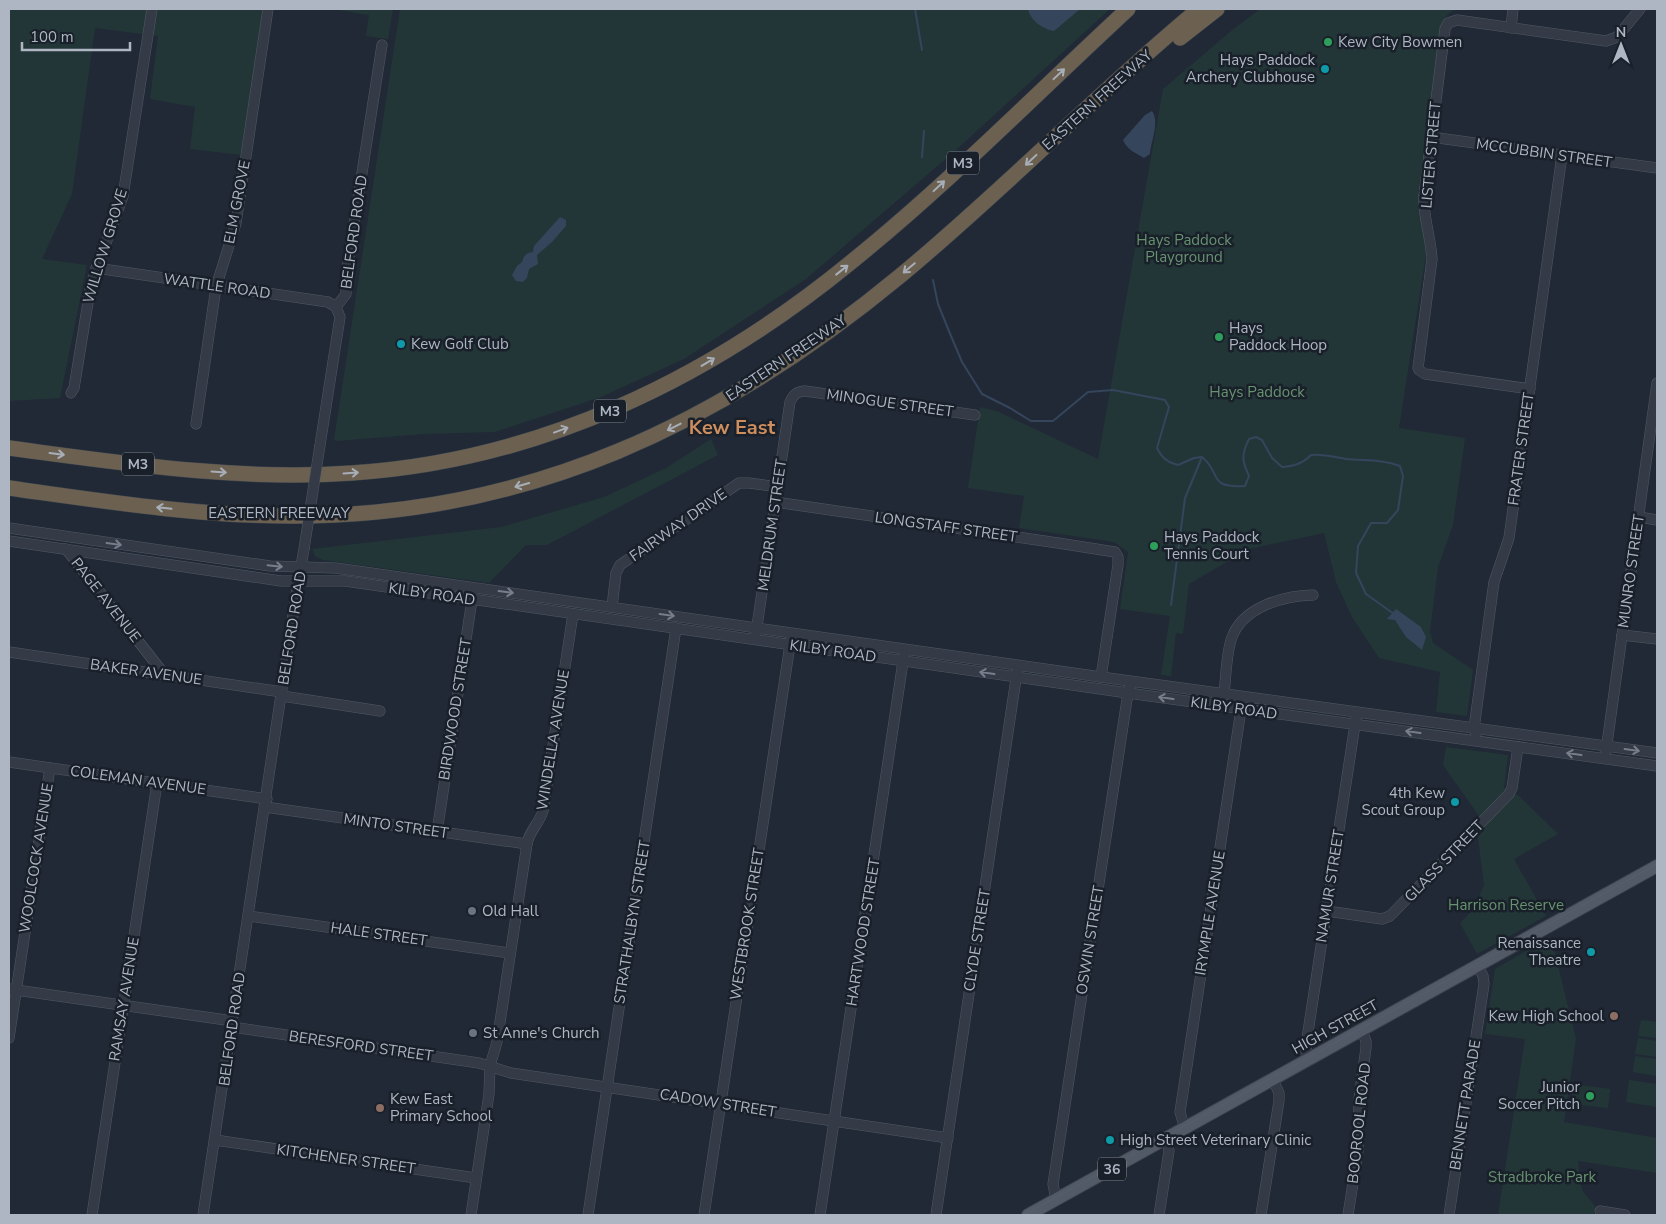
<svg xmlns="http://www.w3.org/2000/svg" width="1666" height="1224" viewBox="0 0 1666 1224" font-family="'Nunito Sans',sans-serif">
  <style>
    .green { fill: #233637 }
    .water { fill: #34455c }
    .lines { fill: none; stroke-linecap: round; stroke-linejoin: round }
    .stream { stroke: #34455c; stroke-width: 2 }
    .minor-casing { stroke: #515964; stroke-width: 11 }
    .major-casing { stroke: #3d444f; stroke-width: 14 }
    .highway-casing { stroke: #3e4650; stroke-width: 16 }
    .minor { stroke: #343b46; stroke-width: 10 }
    .major { stroke: #515a66; stroke-width: 12 }
    .highway { stroke: #6c6151; stroke-width: 15 }
    .tram { stroke: #565f6d; stroke-width: 1 }
    .minor-bridge-casing { stroke: #515964; stroke-width: 11; stroke-linecap: butt }
    .minor-bridge { stroke: #343b46; stroke-width: 10 }
    .oneway { stroke: #a7aeb8 }
    .oneway2 { stroke: #777f8b }
    .leisure-dot { fill: #2e9e5b; stroke: #19202a; stroke-width: 2 }
    .culture-dot { fill: #0f9aa8; stroke: #19202a; stroke-width: 2 }
    .worship-dot { fill: #6b7280; stroke: #19202a; stroke-width: 2 }
    .education-dot { fill: #8d6e63; stroke: #19202a; stroke-width: 2 }
    .labels { text-anchor: middle; dominant-baseline: central; stroke-width: 5; stroke-linejoin: round; paint-order: stroke }
    .shield { fill: #19202a; stroke: #818995; stroke-width: 1 }
    .shield-label { font-size: 14px; font-weight: bold; fill: #aeb6c3 }
    .poi-label { font-size: 15px; fill: #aeb6c3; stroke: #19202a; text-anchor: start }
    .street-label { font-size: 15px; fill: #aeb6c3; stroke: #19202a }
    .park-label { font-size: 15px; fill: #679270; stroke: #19202a }
    .district-label { font-size: 20px; font-weight: bold; fill: #ce8e5e; stroke: #19202a }
  </style>
  <rect width="100%" height="100%" fill="#202935"/>
  <g class="green">
    <path d="M9 9H264L242 155 190 149 195 107 150 99 158 36 95 28 72 194 42 259 87 265 60 398 9 401Z"/>
    <path d="M332 9H393L388 39 366 36 369 15Z"/>
    <path d="M400 9H1110L956 150 806 279 684 359 601 397 495 432 423 434 337 441 334 440Z"/>
    <path d="M1260 9H1455L1448 14 1443 20 1419 204 1428 242 1399 428 1465 438 1453 525 1438 567 1430 631 1433 643 1473 670 1467 716 1436 712 1440 672 1379 658 1352 617 1336 582 1324 533 1249 549 1189 584 1183 634 1176 633 1171 676 1161 675 1170 616 1120 609 1128 552 1114 542 1019 528 1024 496 968 488 980 407 997 411 1098 459 1163 89 1231 31Z"/>
    <path d="M711 439 718 455 547 545H526L489 583 323 560 315 556 312 549 501 527 604 497 666 468Z"/>
    <path d="M1446 747 1508 755 1504 788 1519 796 1558 834 1514 859 1546 916 1477 954 1460 923 1479 904 1478 899 1484 885 1478 837 1486 826 1443 765Z"/>
    <path d="M1551 937 1576 1039 1564 1122 1657 1138V1173L1578 1161 1582 1190 1595 1206 1594 1215H1498L1525 1039 1485 1034 1495 969Z"/>
    <path d="M1641 1020 1657 1022V1038L1638 1036Z"/>
    <path d="M1638 1038 1657 1041V1057L1635 1054Z"/>
    <path d="M1635 1056 1657 1059V1076L1633 1072Z"/>
    <path d="M1629 1080 1657 1084V1107L1626 1102Z"/>
    <path d="M1573 1084 1610 1089 1608 1108 1571 1104Z"/>
  </g>
  <g class="water">
    <path d="M1028 9H1080L1054 31C1042 29 1030 20 1028 9Z"/>
    <path d="M1152 111C1160 122 1151 141 1150 154L1144 158C1136 153 1127 150 1123 140L1145 115Z"/>
    <path d="M560 217 566 220V226L552 242 537 255 538 264 529 269 527 278 523 282 516 281 512 275 517 266 522 262C524 255 526 253 533 252L534 246Z"/>
    <path d="M1396 609 1421 627 1426 637 1422 650 1406 637 1395 620 1387 619Z"/>
  </g>
  <g class="lines">
    <g class="stream">
      <path d="M915 9 922 50"/>
      <path d="M922 157 924 131"/>
      <path d="M933 280 938 304 951 336 962 362 982 394 1010 408 1031 421H1053L1088 392 1113 390 1165 400 1169 407 1157 448C1162 458 1167 462 1178 465L1194 458 1202 457C1223 474 1206 488 1245 486L1249 476C1242 461 1241 455 1249 439L1256 437 1262 440 1272 458 1282 467C1294 466 1302 464 1311 455 1323 454 1334 457 1346 459 1364 461 1382 459 1400 466L1403 476 1398 510 1387 523H1371L1358 546 1356 573 1366 594 1394 614"/>
      <path d="M1171 605 1185 498 1202 457"/>
    </g>
    <defs>
      <g id="minor">
        <path d="M1511 28 1513 9"/>
        <path d="M1431 137 1657 168"/>
        <path d="M96 268 328 302 336 307"/>
        <path d="M336 307 346 294V275L382 45"/>
        <path d="M1530 389 1425 374 1419 370 1418 368 1432 259C1431 238 1423 217 1424 196L1445 29 1448 23 1457 20 1606 41 1617 37 1640 9"/>
        <path d="M71 393 74 388 91 284 123 196 152 9"/>
        <path d="M196 424 216 287 236 223 268 9"/>
        <path d="M320 445 340 317 336 307"/>
        <path d="M775 502 1058 543 1115 552 1118 557V565L1101 677"/>
        <path d="M1639 517 1657 520"/>
        <path d="M9 528 270 566 335 568 357 571 1101 677 1657 753"/>
        <path d="M9 541 281 581H345L1128 693 1657 766"/>
        <path d="M66 549 164 674"/>
        <path d="M612 607 616 573 620 565 739 483H749L778 487"/>
        <path d="M756 633 790 402C793 395 797 391 805 391L975 415"/>
        <path d="M1622 635 1657 639"/>
        <path d="M9 652 282 692"/>
        <path d="M1224 694C1226 676 1226 657 1231 640 1241 607 1283 596 1313 595"/>
        <path d="M282 696 380 711"/>
        <path d="M1476 734 1474 728 1494 582 1509 538 1562 155"/>
        <path d="M1606 751 1657 383"/>
        <path d="M9 762 267 799"/>
        <path d="M265 807 527 844"/>
        <path d="M437 832 473 593"/>
        <path d="M1327 911 1382 919 1390 916 1509 794 1512 788 1518 747"/>
        <path d="M249 916 510 953"/>
        <path d="M9 989 233 1021"/>
        <path d="M232 1027 479 1063 511 1073 948 1138"/>
        <path d="M9 1038 50 768"/>
        <path d="M1309 1060 1306 1053V1045L1356 718"/>
        <path d="M1185 1129 1180 1112 1242 703"/>
        <path d="M215 1140 476 1178"/>
        <path d="M1056 1200 1053 1184 1128 693 1130 687"/>
        <path d="M1600 1211 1625 1215"/>
        <path d="M92 1215 157 783"/>
        <path d="M203 1215 297 588 304 549"/>
        <path d="M471 1215 489 1094 490 1066 497 1042 527 844C529 831 539 824 543 811L573 614"/>
        <path d="M588 1215 676 628"/>
        <path d="M704 1215 791 638"/>
        <path d="M820 1215 904 655"/>
        <path d="M936 1215 1017 672"/>
        <path d="M1159 1215 1169 1151 1167 1139"/>
        <path d="M1261 1215 1279 1101V1093L1273 1080"/>
        <path d="M1348 1215 1358 1151 1359 1099 1366 1048V1041L1362 1031"/>
        <path d="M1449 1215 1484 984 1483 976 1478 966"/>
      </g>
      <path id="major" d="M1028 1215 1657 866"/>
      <g id="highway">
        <path d="M1180 38 1217 9"/>
        <path d="M9 448C122 463 237 481 352 473 538 461 707 380 850 263 948 184 1036 94 1128 9"/>
        <path d="M9 488C103 501 197 516 293 516 528 516 721 424 900 276 1003 191 1096 94 1199 9"/>
      </g>
    </defs>
    <use href="#minor" class="minor-casing"/>
    <use href="#major" class="major-casing"/>
    <use href="#highway" class="highway-casing"/>
    <use href="#minor" class="minor"/>
    <use href="#major" class="major"/>
    <use href="#highway" class="highway"/>
    <path class="tram" d="M1024 1215 1657 864"/>
    <defs>
      <path id="minor-bridge" d="M304 549 320 445"/>
    </defs>
    <use href="#minor-bridge" class="minor-bridge-casing"/>
    <use href="#minor-bridge" class="minor-bridge"/>
  </g>
  <defs><path id="oneway-shaft" d="M-6 0H5M1.5-3L5.5 0L1.5 3" fill="none" stroke-width="1.6" stroke-linecap="round" stroke-linejoin="round" transform="scale(1.25)"/></defs>
  <g class="oneway">
    <use href="#oneway-shaft" transform="translate(1059 74) rotate(-43)"/>
    <use href="#oneway-shaft" transform="translate(1031 160) rotate(137)"/>
    <use href="#oneway-shaft" transform="translate(939 186) rotate(-43)"/>
    <use href="#oneway-shaft" transform="translate(909 268) rotate(140)"/>
    <use href="#oneway-shaft" transform="translate(842 270) rotate(-38)"/>
    <use href="#oneway-shaft" transform="translate(708 362) rotate(-31)"/>
    <use href="#oneway-shaft" transform="translate(674 427) rotate(153)"/>
    <use href="#oneway-shaft" transform="translate(561 430) rotate(-20)"/>
    <use href="#oneway-shaft" transform="translate(57 454) rotate(7)"/>
    <use href="#oneway-shaft" transform="translate(219 472) rotate(4)"/>
    <use href="#oneway-shaft" transform="translate(351 473) rotate(-4)"/>
    <use href="#oneway-shaft" transform="translate(522 485) rotate(164)"/>
    <use href="#oneway-shaft" transform="translate(164 508) rotate(-174)"/>
  </g>
  <g class="oneway2">
    <use href="#oneway-shaft" transform="translate(114 544) rotate(8)"/>
    <use href="#oneway-shaft" transform="translate(275 566) rotate(6)"/>
    <use href="#oneway-shaft" transform="translate(506 592) rotate(8)"/>
    <use href="#oneway-shaft" transform="translate(667 615) rotate(8)"/>
    <use href="#oneway-shaft" transform="translate(987 673) rotate(-172)"/>
    <use href="#oneway-shaft" transform="translate(1166 698) rotate(-172)"/>
    <use href="#oneway-shaft" transform="translate(1413 732) rotate(-172)"/>
    <use href="#oneway-shaft" transform="translate(1632 750) rotate(8)"/>
    <use href="#oneway-shaft" transform="translate(1574 754) rotate(-172)"/>
  </g>
  <g class="leisure-dot">
    <circle cx="1328" cy="42" r="5"/>
    <circle cx="1219" cy="337" r="5"/>
    <circle cx="1154" cy="546" r="5"/>
    <circle cx="1590" cy="1096" r="5"/>
  </g>
  <g class="culture-dot">
    <circle cx="1325" cy="69" r="5"/>
    <circle cx="401" cy="344" r="5"/>
    <circle cx="1455" cy="802" r="5"/>
    <circle cx="1591" cy="952" r="5"/>
    <circle cx="1110" cy="1140" r="5"/>
  </g>
  <g class="worship-dot">
    <circle cx="472" cy="911" r="5"/>
    <circle cx="473" cy="1033" r="5"/>
  </g>
  <g class="education-dot">
    <circle cx="1614" cy="1016" r="5"/>
    <circle cx="380" cy="1108" r="5"/>
  </g>
  <g class="labels">
    <g class="shield">
      <rect x="947" y="151.5" width="32" height="23" rx="4"/>
      <rect x="594" y="399.5" width="32" height="23" rx="4"/>
      <rect x="122" y="452.5" width="32" height="23" rx="4"/>
      <rect x="1098" y="1157.5" width="28" height="23" rx="4"/>
    </g>
    <g class="shield-label">
      <text x="963" y="163">M3</text>
      <text x="610" y="411">M3</text>
      <text x="138" y="464">M3</text>
      <text x="1112" y="1169">36</text>
    </g>
    <g class="poi-label">
      <text x="1338" y="42">Kew City Bowmen</text>
      <text x="1315" y="60" text-anchor="end">Hays Paddock<tspan x="1315" dy="17">Archery Clubhouse</tspan></text>
      <text x="1229" y="328">Hays<tspan x="1229" dy="17">Paddock Hoop</tspan></text>
      <text x="411" y="344">Kew Golf Club</text>
      <text x="1164" y="537">Hays Paddock<tspan x="1164" dy="17">Tennis Court</tspan></text>
      <text x="1445" y="793" text-anchor="end">4th Kew<tspan x="1445" dy="17">Scout Group</tspan></text>
      <text x="482" y="911">Old Hall</text>
      <text x="1581" y="943" text-anchor="end">Renaissance<tspan x="1581" dy="17">Theatre</tspan></text>
      <text x="1604" y="1016" text-anchor="end">Kew High School</text>
      <text x="483" y="1033">St Anne's Church</text>
      <text x="1580" y="1087" text-anchor="end">Junior<tspan x="1580" dy="17">Soccer Pitch</tspan></text>
      <text x="390" y="1099">Kew East<tspan x="390" dy="17">Primary School</tspan></text>
      <text x="1120" y="1140">High Street Veterinary Clinic</text>
    </g>
    <g class="street-label">
      <text transform="translate(1097 100) rotate(-42)">EASTERN FREEWAY</text>
      <text transform="translate(1544 153) rotate(8)">MCCUBBIN STREET</text>
      <text transform="translate(1431 155) rotate(-85)">LISTER STREET</text>
      <text transform="translate(237 202) rotate(-79)">ELM GROVE</text>
      <text transform="translate(354 232) rotate(-82)">BELFORD ROAD</text>
      <text transform="translate(105 246) rotate(-73)">WILLOW GROVE</text>
      <text transform="translate(217 286) rotate(8)">WATTLE ROAD</text>
      <text transform="translate(786 358) rotate(-34)">EASTERN FREEWAY</text>
      <text transform="translate(890 403) rotate(8)">MINOGUE STREET</text>
      <text transform="translate(1521 449) rotate(-82)">FRATER STREET</text>
      <text x="279" y="513">EASTERN FREEWAY</text>
      <text transform="translate(678 525) rotate(-35)">FAIRWAY DRIVE</text>
      <text transform="translate(772 525) rotate(-82)">MELDRUM STREET</text>
      <text transform="translate(946 527) rotate(8)">LONGSTAFF STREET</text>
      <text transform="translate(1631 571) rotate(-82)">MUNRO STREET</text>
      <text transform="translate(432 594) rotate(8)">KILBY ROAD</text>
      <text transform="translate(106 600) rotate(52)">PAGE AVENUE</text>
      <text transform="translate(292 628) rotate(-81)">BELFORD ROAD</text>
      <text transform="translate(833 651) rotate(8)">KILBY ROAD</text>
      <text transform="translate(146 672) rotate(8)">BAKER AVENUE</text>
      <text transform="translate(1234 708) rotate(8)">KILBY ROAD</text>
      <text transform="translate(455 709) rotate(-81)">BIRDWOOD STREET</text>
      <text transform="translate(553 740) rotate(-81)">WINDELLA AVENUE</text>
      <text transform="translate(138 780) rotate(8)">COLEMAN AVENUE</text>
      <text transform="translate(396 826) rotate(8)">MINTO STREET</text>
      <text transform="translate(36 858) rotate(-81)">WOOLCOCK AVENUE</text>
      <text transform="translate(1444 861) rotate(-46)">GLASS STREET</text>
      <text transform="translate(1330 886) rotate(-81)">NAMUR STREET</text>
      <text transform="translate(1210 913) rotate(-81)">IRYMPLE AVENUE</text>
      <text transform="translate(632 922) rotate(-81)">STRATHALBYN STREET</text>
      <text transform="translate(747 924) rotate(-81)">WESTBROOK STREET</text>
      <text transform="translate(863 932) rotate(-81)">HARTWOOD STREET</text>
      <text transform="translate(379 934) rotate(8)">HALE STREET</text>
      <text transform="translate(977 940) rotate(-81)">CLYDE STREET</text>
      <text transform="translate(1090 940) rotate(-81)">OSWIN STREET</text>
      <text transform="translate(124 999) rotate(-81)">RAMSAY AVENUE</text>
      <text transform="translate(1335 1027) rotate(-29)">HIGH STREET</text>
      <text transform="translate(232 1029) rotate(-82)">BELFORD ROAD</text>
      <text transform="translate(361 1046) rotate(8)">BERESFORD STREET</text>
      <text transform="translate(718 1103) rotate(9)">CADOW STREET</text>
      <text transform="translate(1465 1105) rotate(-81)">BENNETT PARADE</text>
      <text transform="translate(1359 1123) rotate(-84)">BOOROOL ROAD</text>
      <text transform="translate(346 1159) rotate(8)">KITCHENER STREET</text>
    </g>
    <g class="park-label">
      <text x="1184" y="240">Hays Paddock<tspan x="1184" dy="17">Playground</tspan></text>
      <text x="1257" y="392">Hays Paddock</text>
      <text x="1506" y="905">Harrison Reserve</text>
      <text x="1542" y="1177">Stradbroke Park</text>
    </g>
    <g class="district-label">
      <text x="732" y="427">Kew East</text>
    </g>
  </g>
  <rect width="1666" height="1224" fill="none" stroke="#aeb6c3" stroke-width="20"/>
  <g transform="translate(1621 45)" stroke="#19202a" stroke-width="4" paint-order="stroke">
  <path d="M0-4L9 19L0 12L-9 19Z" fill="#aeb6c3"/>
  <text y="-8" font-size="14" font-weight="bold" text-anchor="middle" fill="#aeb6c3">N</text>
  </g>
  <path d="M22 42v8h108v-8" fill="none" stroke="#aeb6c3" stroke-width="2.5"/>
  <text x="30" y="42" font-size="15" fill="#aeb6c3" stroke="#19202a" stroke-width="4" paint-order="stroke">100 m</text>
</svg>
